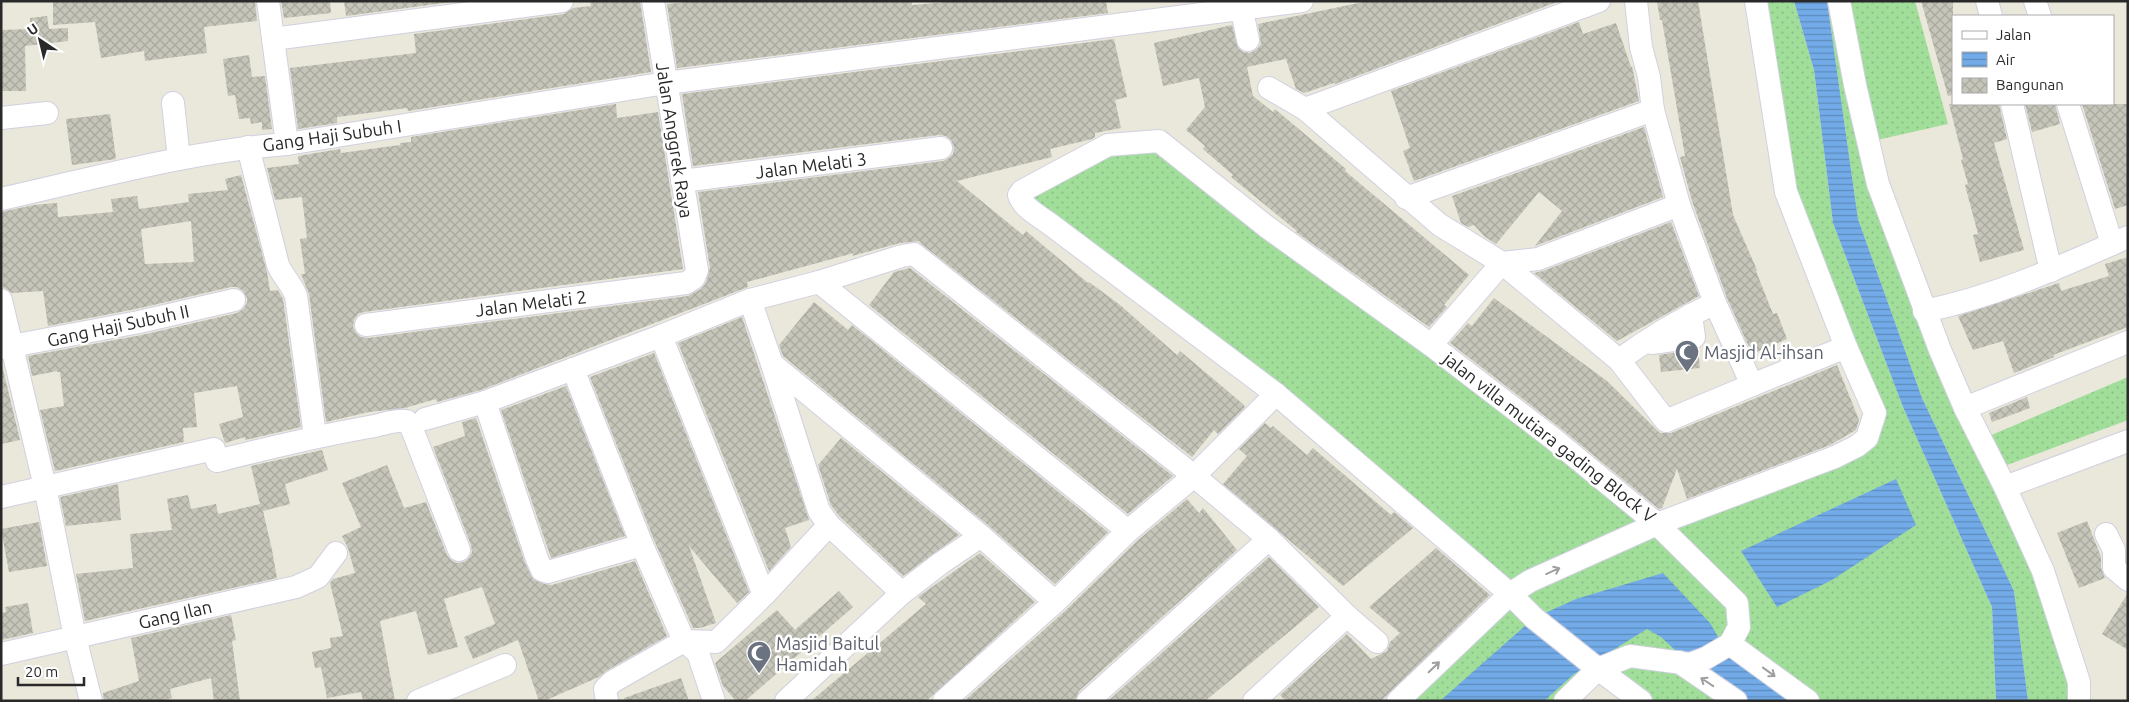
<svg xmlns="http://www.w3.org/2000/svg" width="2129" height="702" viewBox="0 0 2129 702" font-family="Ubuntu,sans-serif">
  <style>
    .grass { fill: url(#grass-dots) }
    .water { fill: url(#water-rules) }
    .building { fill: url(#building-cross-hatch); fill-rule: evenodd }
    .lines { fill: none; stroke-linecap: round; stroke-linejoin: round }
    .minor-casing { stroke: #d1d0e1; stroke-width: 24 }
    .minor { stroke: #fff; stroke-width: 22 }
    .oneway { stroke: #9f9f9f }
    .labels { text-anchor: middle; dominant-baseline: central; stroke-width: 5; stroke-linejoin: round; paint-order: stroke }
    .street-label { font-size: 18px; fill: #292929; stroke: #fff }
    .worship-label { font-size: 18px; fill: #5b616d; stroke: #fff; text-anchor: start }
  </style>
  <defs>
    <pattern id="grass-dots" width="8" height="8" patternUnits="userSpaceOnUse" patternTransform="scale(1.25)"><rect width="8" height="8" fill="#a0de9a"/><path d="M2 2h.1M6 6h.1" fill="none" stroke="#8abe85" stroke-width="1.8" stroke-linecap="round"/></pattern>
    <pattern id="water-rules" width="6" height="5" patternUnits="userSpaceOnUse" patternTransform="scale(1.25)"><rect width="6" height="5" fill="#72abe8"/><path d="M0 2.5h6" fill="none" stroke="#5e8bbc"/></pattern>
    <pattern id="building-cross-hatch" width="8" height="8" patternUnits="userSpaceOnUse" patternTransform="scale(1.25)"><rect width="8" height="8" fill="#c6c5b9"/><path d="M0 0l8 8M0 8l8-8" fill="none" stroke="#aaa99f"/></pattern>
  </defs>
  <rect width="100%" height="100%" fill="#eae7db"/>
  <g class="grass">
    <path d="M1756 1H1794L1814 70 1833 223 1903 407 1992 607 1996 701H1641L1598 669 1565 701H1398L1510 594 1022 191 1108 145 1159 141 1657 524 1835 457 1872 426 1802 234Z"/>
    <path d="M1827 1H1915L1948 124 1868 142 1982 439 2128 377V420L1996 469 2079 701H2028L2014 591 1922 398 1858 219Z"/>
  </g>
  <g class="water">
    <path d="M1794 1H1827L1858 219 1922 398 2014 591 2028 701H1996L1992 607 1903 407 1833 223 1814 70Z"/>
    <path d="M1896 479 1916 525 1832 580 1777 607 1741 551Z"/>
    <path d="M1663 573 1710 623 1724 647 1795 701H1743L1690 664 1661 637 1647 629 1574 674 1544 701H1440L1534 618 1576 599Z"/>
  </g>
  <g class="building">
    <path d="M53 1H255L257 21 204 27 207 53 145 61 144 51 101 58 95 22 53 25Z"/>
    <path d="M281 1H330L331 13 284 18Z"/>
    <path d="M344 1H459L346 16Z"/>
    <path d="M590 1H640L651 72 408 111 407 108 337 117V123L298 129 290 68 416 53 414 34 564 14 573 8 591 6Z"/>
    <path d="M698 1H912V5L958 1H1106L1108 13 677 68 667 4Z"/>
    <path d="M1368 1H1560L1335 84 1334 83 1304 93 1296 89 1286 59 1247 67 1253 96 1273 112 1275 109 1326 152 1346 169 1345 171 1469 275 1444 305 1447 307 1429 327 1296 232 1297 231 1231 177 1233 175 1203 149 1205 146 1186 130 1205 107 1199 78 1163 86 1154 43 1232 25 1238 48 1243 52 1250 53 1257 49 1261 44 1258 24Z"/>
    <path d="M1657 1H1698L1733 215 1757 270 1756 271 1773 314 1777 313 1787 339 1752 354 1727 298 1692 201 1680 157 1685 156 1662 20H1660Z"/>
    <path d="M1921 1H1953V95L1948 96Z"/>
    <path d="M47 16 49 29 68 28V41L25 46 26 91H1V30L31 29 30 18Z"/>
    <path d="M1579 22 1583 34 1616 23 1631 67 1632 66 1639 101 1414 181 1403 151 1410 148 1391 91Z"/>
    <path d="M1114 39 1127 97 1115 100 1121 128 1095 133V137L1092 139 1050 149 1052 157 957 181 1023 235 1026 231 1088 283 1089 282 1120 305 1177 355 1180 351 1243 404 1245 407 1218 434 1214 430 1192 457 919 242 921 241 900 243 852 256 854 253 747 282 748 287 481 390 437 402 436 399 405 408 369 412 326 422 309 294 301 274H305L300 239 307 238 302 197 275 200 267 168 299 164 298 156 340 149 341 153 400 145V143L411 142V137L616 104 617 118 658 112 683 269 364 312 358 314 354 320 353 327 356 333 361 337 368 338 688 296 701 289 706 283 710 268 698 192 943 161 949 158 953 154 954 147 951 140 946 136 939 135 693 166 682 94Z"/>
    <path d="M249 55 252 77 265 76 272 129 262 130V122L251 124 250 118 239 119 235 95 228 96 223 59Z"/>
    <path d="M1949 104H1999L2007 139 1994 143 2024 250 1980 262 1973 235 1978 234 1965 185 1968 184 1961 160 1963 159Z"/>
    <path d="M2025 104H2055L2060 124 2032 132Z"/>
    <path d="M2082 104H2128V205L2115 209Z"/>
    <path d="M110 114 116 159 72 165 66 119Z"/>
    <path d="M1644 127 1663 197 1535 246 1562 211 1539 192 1496 244 1484 236 1474 225 1468 227 1461 223 1452 196Z"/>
    <path d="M241 175 267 272 270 291 278 290 283 299 301 427 245 440V437L225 443 219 424 243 417 237 386 194 393 197 427 183 428 184 442 55 471 40 410 64 406 60 372H57V371L32 376 28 356 142 335 237 313 243 309 247 303V298L243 291 237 287H231L136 309 48 326 43 291 12 293 3 287 1 212 34 205 57 203 58 217 113 212 111 199 137 196 139 209 189 202 188 194 228 190 225 179ZM191 221 194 262 145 264 141 229Z"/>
    <path d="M1671 222 1699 296 1617 341 1534 273 1543 271Z"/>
    <path d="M2128 257V327L2053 355 2054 357 2014 373 2003 341 1973 350 1958 316 2059 283 2061 291 2109 276 2105 264Z"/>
    <path d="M910 268 1173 476 1128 514 869 305 894 272Z"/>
    <path d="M1494 298 1607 381 1660 433H1671L1837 365 1859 420 1856 430 1830 445 1687 499 1677 469 1662 508 1659 509 1559 427 1450 343 1468 323 1472 326Z"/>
    <path d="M814 302 848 330 852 325 1108 532 1055 584 989 526 783 356 779 345Z"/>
    <path d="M742 317 809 520 785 528 791 547 769 571 678 343Z"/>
    <path d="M1698 349 1700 368 1661 372 1659 355Z"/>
    <path d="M654 353 749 592 737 603 689 546 716 623 700 628H693L654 540 590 377Z"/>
    <path d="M1 361 20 440 1 444Z"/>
    <path d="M566 386 625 536 551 558 501 410Z"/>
    <path d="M2027 397 2030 408 1992 422 1989 413Z"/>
    <path d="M476 418 525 563 533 579 544 584 552 585 635 561 667 636 606 671 599 677 544 701H539L518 640 473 659 464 637 495 624 482 587 444 599 458 647 428 655 416 611 380 621 395 701H363L361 692 327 698 321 667 315 668 312 652 331 648 330 638 343 636 330 583 333 579 355 573 348 548 342 536 361 527 342 483 387 465 404 508 426 502 447 555 451 560 457 563 464 562 469 558 472 552 471 545 433 447 465 436 462 422Z"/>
    <path d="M1265 423 1271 428 1273 426 1307 455 1313 448 1391 515 1394 512 1413 528 1343 586 1223 484 1247 456 1239 449Z"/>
    <path d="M841 438 959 535 903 576 839 516 831 505 818 465Z"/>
    <path d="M322 450 328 470 285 484 290 504 263 511 272 550 277 578 85 621 76 574 133 568 130 534 172 530 167 499 188 495 191 509 216 504 218 514 260 504 251 466Z"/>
    <path d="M118 484 121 520 66 526 60 497Z"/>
    <path d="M1187 499 1199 513 1203 508 1237 550 1079 691 1075 701H964L1064 612 1137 541Z"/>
    <path d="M2087 521 2101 557V568L2105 578 2079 588 2057 533Z"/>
    <path d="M39 522 47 566 9 572 1 529Z"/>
    <path d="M1436 548 1490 595 1381 701H1286L1280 695 1347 634 1371 659 1387 651 1390 642 1400 633 1369 607Z"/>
    <path d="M980 553 1035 602 932 696 926 701H811L926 604 918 597Z"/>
    <path d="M1269 557 1319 607 1205 701H1108Z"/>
    <path d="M839 591 853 607 745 701H736L723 686 715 663 777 610 795 630Z"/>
    <path d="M2128 593V650L2102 634Z"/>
    <path d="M28 603 33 633 1 640V613L6 612 5 607Z"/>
    <path d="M231 615 236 640 232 641 240 701H214L211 678 170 689 172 698 161 701H104L103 693 139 681 131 638Z"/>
    <path d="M681 678 689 701H625L624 698Z"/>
  </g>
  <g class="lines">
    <defs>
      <g id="minor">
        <path d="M268 1 287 144"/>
        <path d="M1240 1 1248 40"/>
        <path d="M1839 1 1855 85 1878 184 1940 350 1965 408 2005 487 2043 571 2079 682V701"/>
        <path d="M1987 1 1991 16"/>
        <path d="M2035 1 2040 16"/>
        <path d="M273 39 562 1"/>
        <path d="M1269 88 1305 109 1440 225 1502 263 1619 360 1666 421 1752 385"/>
        <path d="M173 103 179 159"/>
        <path d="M2012 104 2051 271"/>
        <path d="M2068 104 2112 244"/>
        <path d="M1305 109 1599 1"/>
        <path d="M1 118 47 113"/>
        <path d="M1159 141 1267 227 1431 345 1551 437 1657 524 1737 603 1739 627 1730 644 1706 658 1690 664 1630 656 1598 669 1534 618 1510 594 1276 394 1050 224C1039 216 1023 208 1019 195L1022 191 1108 145Z"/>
        <path d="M248 147 278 265C283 277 292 284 296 296L315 436"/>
        <path d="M682 181 941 148"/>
        <path d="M1406 198 1653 110"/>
        <path d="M1 199C96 178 190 151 287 144L666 83 1302 1"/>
        <path d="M1679 205 1715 303 1752 385 1846 347"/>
        <path d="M819 282 1128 531"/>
        <path d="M1 300 45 487 75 637 91 701"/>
        <path d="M750 300 772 364 819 511 829 525 902 593"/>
        <path d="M1924 311C1995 297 2062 266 2128 237"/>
        <path d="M366 325 686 283 694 278 697 270 653 1"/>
        <path d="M661 336 764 595"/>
        <path d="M1652 343 1694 337 1691 315"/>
        <path d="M1431 345 1502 263 1538 259 1679 205 1653 110 1649 77 1641 47 1636 1"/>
        <path d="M1 348 139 322 234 300"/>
        <path d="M1619 360C1649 338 1681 319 1715 303"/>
        <path d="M772 364 981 536 1055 602"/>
        <path d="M573 369 642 545 684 641 698 653 714 701"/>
        <path d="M485 402 537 559 542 570 548 572 642 545"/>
        <path d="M1965 408 2128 342"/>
        <path d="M425 419 485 402 661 336 750 300 819 282 902 256 914 254 1194 476 1269 539 1347 616 1377 642"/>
        <path d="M2005 487 2128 441"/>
        <path d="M1 497 214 449 217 461C268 448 318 436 369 427 382 425 394 419 407 421L412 429 459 550"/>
        <path d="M2106 534 2114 550V568L2128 580"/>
        <path d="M684 641 716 642 764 595 829 525"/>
        <path d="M1730 644 1808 701"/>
        <path d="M1 654 296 587 318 577 336 553"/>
        <path d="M1679 662 1736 701"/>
        <path d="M418 701 505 665"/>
        <path d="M607 701 605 689 612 682 684 641"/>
        <path d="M786 701 902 593 941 563 981 536"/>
        <path d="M944 701 1055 602 1128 531 1194 476 1276 394"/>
        <path d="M1088 701 1269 539"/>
        <path d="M1254 701 1347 616"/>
        <path d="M1398 701 1510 594 1530 581 1657 524 1835 457 1857 446 1867 438 1875 413 1846 347 1786 192 1756 1"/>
        <path d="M1565 701 1598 669 1641 701"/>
      </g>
    </defs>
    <use href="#minor" class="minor-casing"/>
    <use href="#minor" class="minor"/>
  </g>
  <defs><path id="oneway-shaft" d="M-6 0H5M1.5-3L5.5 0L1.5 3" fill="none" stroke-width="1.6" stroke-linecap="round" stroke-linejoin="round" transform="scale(1.25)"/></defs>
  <g class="oneway">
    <use href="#oneway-shaft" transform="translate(1553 571) rotate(-24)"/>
    <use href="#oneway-shaft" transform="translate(1434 667) rotate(-44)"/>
    <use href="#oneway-shaft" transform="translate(1769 672) rotate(36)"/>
    <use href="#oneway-shaft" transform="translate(1707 682) rotate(-146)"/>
  </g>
  <defs>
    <symbol id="mosque-pin" viewBox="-11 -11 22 30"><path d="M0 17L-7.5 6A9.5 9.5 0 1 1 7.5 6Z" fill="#6b7280" stroke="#fff"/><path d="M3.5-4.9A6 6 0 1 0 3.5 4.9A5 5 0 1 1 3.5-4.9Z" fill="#fff"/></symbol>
  </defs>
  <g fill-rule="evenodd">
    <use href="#mosque-pin" x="1673" y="338" width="28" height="38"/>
    <use href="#mosque-pin" x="745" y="639" width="28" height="38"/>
  </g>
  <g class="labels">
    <g class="street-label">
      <text transform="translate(332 135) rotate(-8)">Gang Haji Subuh I</text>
      <text transform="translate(675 140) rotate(81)">Jalan Anggrek Raya</text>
      <text transform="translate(811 165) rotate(-7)">Jalan Melati 3</text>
      <text transform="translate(531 303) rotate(-7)">Jalan Melati 2</text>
      <text transform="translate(118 325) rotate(-12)">Gang Haji Subuh II</text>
      <text transform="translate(1550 437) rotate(38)">jalan villa mutiara gading Block V</text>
      <text transform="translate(175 614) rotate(-13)">Gang Ilan</text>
    </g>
    <g class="worship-label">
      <text x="1704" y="352">Masjid Al-ihsan</text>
      <text x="776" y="643">Masjid Baitul<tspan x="776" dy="21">Hamidah</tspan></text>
    </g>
  </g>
  <rect width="2129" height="702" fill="none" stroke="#292929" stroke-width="5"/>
  <rect x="1952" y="15" width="162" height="90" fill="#ffffff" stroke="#a9a9a9"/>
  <rect x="1962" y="31" width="25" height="8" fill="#ffffff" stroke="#a9a9a9"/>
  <text x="1996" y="40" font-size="15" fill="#292929">Jalan</text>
  <rect x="1962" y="52" width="25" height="15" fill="url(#water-rules)" stroke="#a9a9a9"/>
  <text x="1996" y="65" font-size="15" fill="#292929">Air</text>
  <rect x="1962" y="78" width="25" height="15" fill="url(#building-cross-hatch)" stroke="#a9a9a9"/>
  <text x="1996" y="90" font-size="15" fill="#292929">Bangunan</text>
  <g transform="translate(40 40) rotate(325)" stroke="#ffffff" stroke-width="4" paint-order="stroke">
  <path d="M0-4L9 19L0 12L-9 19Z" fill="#292929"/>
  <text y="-8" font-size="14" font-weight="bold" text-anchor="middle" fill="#292929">U</text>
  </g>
  <path d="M18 677v8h66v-8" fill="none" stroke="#292929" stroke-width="2.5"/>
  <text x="25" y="677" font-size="15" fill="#292929" stroke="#ffffff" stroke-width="4" paint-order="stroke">20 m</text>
</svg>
